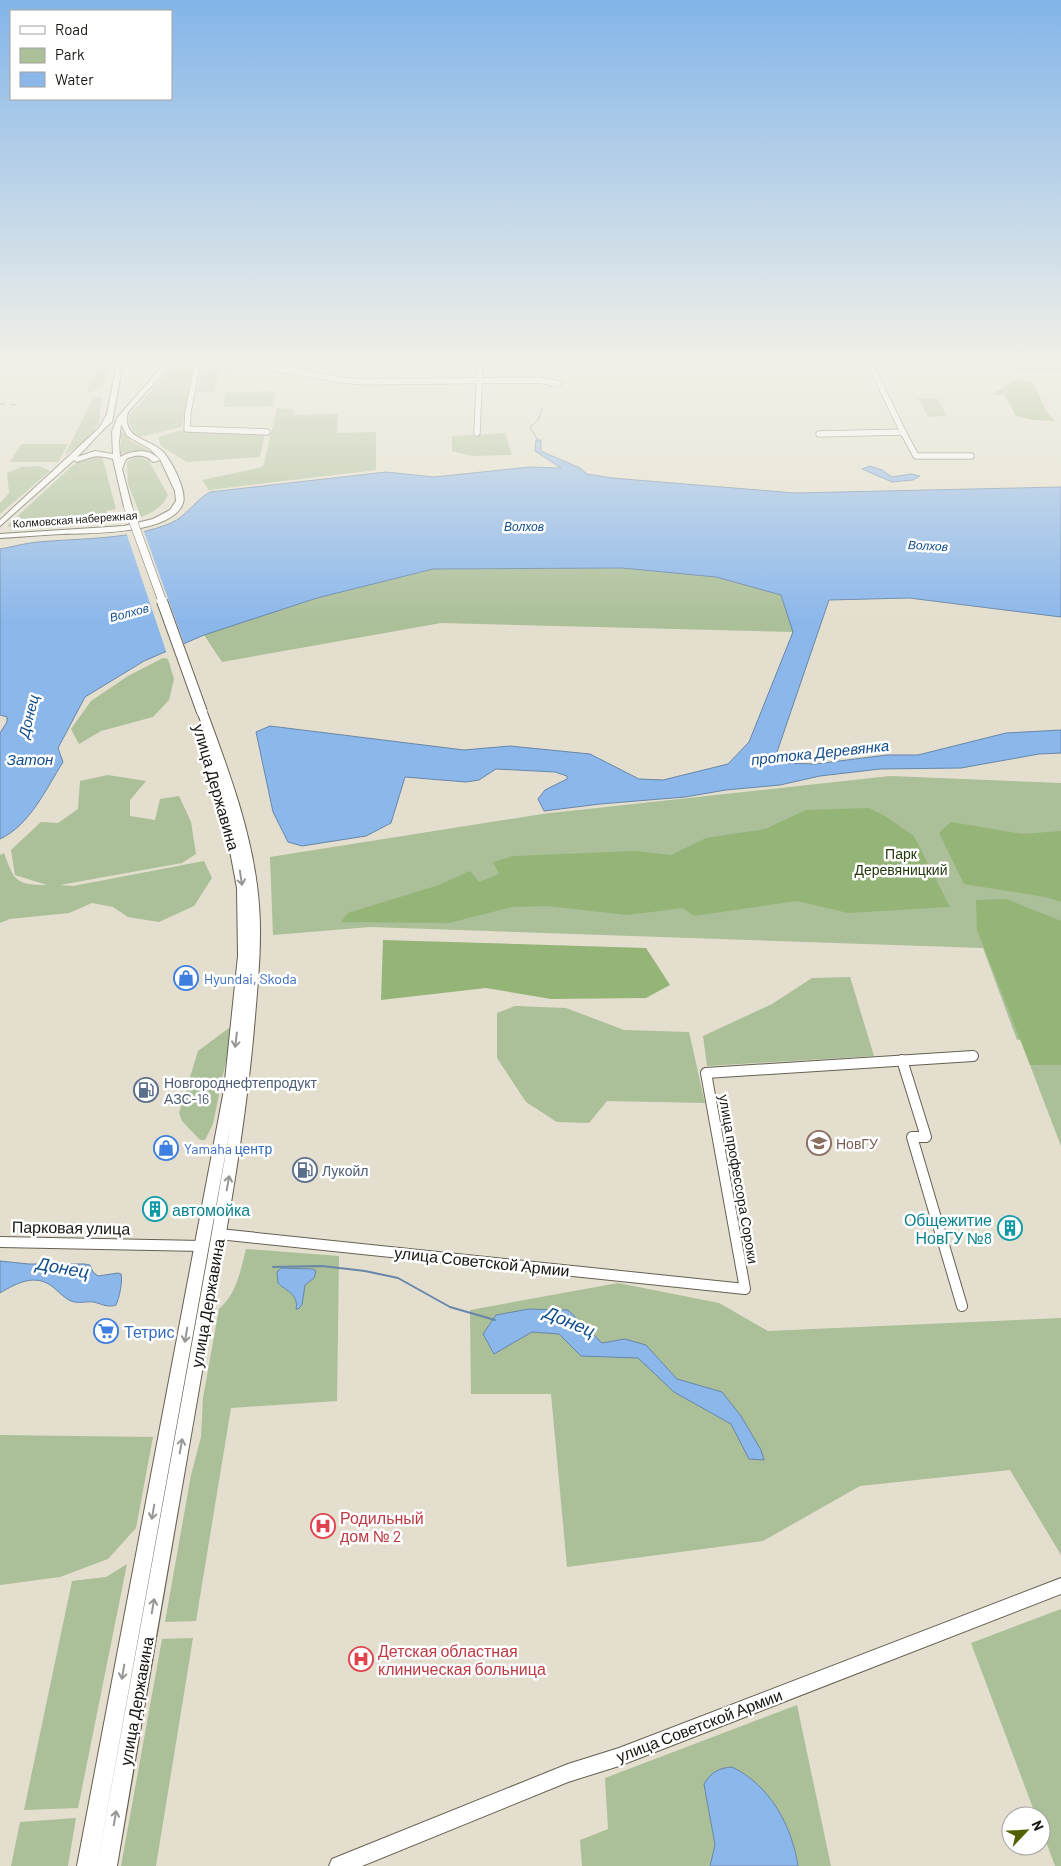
<svg xmlns="http://www.w3.org/2000/svg" width="1061" height="1866" viewBox="0 0 1061 1866" font-family="Barlow,sans-serif">
  <style>
    .green { fill: #abbf99 }
    .forest { fill: #95b478 }
    .water { fill: #8bb7eb; stroke: #6887a9 }
    .pier { fill: #e3decd }
    .lines { fill: none; stroke-linecap: round; stroke-linejoin: round }
    .stream-far1 { stroke: #6887a9; stroke-width: 1 }
    .stream { stroke: #6887a9; stroke-width: 2 }
    .minor-far1-casing { stroke: #656052; stroke-width: 7 }
    .minor-casing { stroke: #656052; stroke-width: 12 }
    .major-casing { stroke: #656052; stroke-width: 2 }
    .minor-far1 { stroke: #fff; stroke-width: 5.5 }
    .minor { stroke: #fff; stroke-width: 10 }
    .major { fill: #fff; fill-rule: evenodd }
    .rail { stroke: #615e54; stroke-width: 1; stroke-dasharray: 5.5 5.5; stroke-linecap: butt }
    .major-bridge-far1-casing { stroke: #656052; stroke-width: 9; stroke-linecap: butt }
    .major-bridge-casing { stroke: #656052; stroke-width: 12; stroke-linecap: butt }
    .major-bridge-far1 { stroke: #fff; stroke-width: 8 }
    .major-bridge { stroke: #fff; stroke-width: 10 }
    .oneway { stroke: #979693 }
    .labels { text-anchor: middle; dominant-baseline: central; stroke-width: 5; stroke-linejoin: round; paint-order: stroke }
    .far-street-label { font-size: 11px; fill: #181610; stroke: #fff }
    .far-water-label { font-size: 12px; font-style: italic; fill: #114e8d; stroke: #fff }
    .park-label { font-size: 14px; fill: #25390d; stroke: #fff }
    .shop-label { font-size: 14px; fill: #366cbe; stroke: #fff; text-anchor: start }
    .service-label { font-size: 14px; fill: #4e5e75; stroke: #fff; text-anchor: start }
    .education-label { font-size: 14px; fill: #785e54; stroke: #fff; text-anchor: start }
    .street-label { font-size: 14px; fill: #181610; stroke: #fff }
    .water-label { font-size: 15px; font-style: italic; fill: #114e8d; stroke: #fff }
    .near-street-label { font-size: 16px; fill: #181610; stroke: #fff }
    .near-culture-label { font-size: 16px; fill: #0d838f; stroke: #fff; text-anchor: start }
    .near-shop-label { font-size: 16px; fill: #366cbe; stroke: #fff; text-anchor: start }
    .near-health-label { font-size: 16px; fill: #be3a42; stroke: #fff; text-anchor: start }
    .near-water-label { font-size: 18px; font-style: italic; fill: #114e8d; stroke: #fff }
  </style>
  <rect width="100%" height="100%" fill="#e3decd"/>
  <g class="green">
    <path d="M100 362H111L106 383 94 391 86 393Z"/>
    <path d="M723 362H865L866 365 724 366Z"/>
    <path d="M1012 362H1061V371L1018 372Z"/>
    <path d="M236 367 235 371 219 372 214 392H197L202 368Z"/>
    <path d="M171 368H196L182 427 139 437C131 430 128 426 130 415Z"/>
    <path d="M275 391 272 406 224 407 226 393Z"/>
    <path d="M94 397H103C100 405 101 409 100 417 98 432 78 448 65 454Z"/>
    <path d="M918 398H937L947 416 928 417Z"/>
    <path d="M277 408 295 410 294 415 338 414 337 433 376 432V470L209 490 202 480 263 467Z"/>
    <path d="M185 429 265 433 260 457 187 462 161 446 158 437Z"/>
    <path d="M121 431 131 441 156 454 146 452 121 457Z"/>
    <path d="M505 433 512 455 472 456 452 451V436Z"/>
    <path d="M21 444H68L58 462H10Z"/>
    <path d="M89 455 102 456 116 509 106 511 107 519 100 522 14 528 7 526 72 466Z"/>
    <path d="M139 457 149 461 168 495C162 507 154 512 141 517L128 484 127 462 133 458Z"/>
    <path d="M39 466 50 471 0 514V503L9 493 7 473 21 467Z"/>
    <path d="M622 568 716 577 781 595 794 632 441 623 222 662 204 635 317 598 433 569Z"/>
    <path d="M163 658 168 659 174 679 169 700 153 717 101 731 79 744 71 729 91 701 128 676Z"/>
    <path d="M108 775 146 781 130 800V816L155 820 160 799 179 796 191 822 196 854 182 863 60 885 73 886 204 861 212 878 194 906 159 922 128 917 113 907 92 903 69 913 10 919 0 923V855L4 853C14 881 16 885 47 885L15 875 11 850 41 822 58 823 78 809 80 781Z"/>
    <path d="M890 776 1061 783V1038L1017 1040 983 948 370 927 273 935 270 857 542 814Z"/>
    <path d="M850 977 874 1056 707 1066 703 1036 772 1004 812 978Z"/>
    <path d="M515 1006 566 1008 624 1030 689 1032 705 1103 607 1101 589 1123 557 1122 526 1102 497 1058V1013Z"/>
    <path d="M229 1028 232 1031 213 1124 205 1140H200L182 1121 179 1113 198 1051Z"/>
    <path d="M1030 1065H1061V1146Z"/>
    <path d="M246 1249 339 1256 337 1401 231 1408 196 1621 165 1622 191 1475 201 1437 203 1398 219 1309C237 1293 240 1272 246 1249Z"/>
    <path d="M618 1283 719 1303 768 1331 1061 1318V1555L1010 1470 860 1486 763 1541 567 1567 551 1394H471L470 1310Z"/>
    <path d="M0 1435 153 1437 136 1528 108 1559 60 1577 0 1585Z"/>
    <path d="M127 1564 78 1808 24 1810 72 1581 106 1577Z"/>
    <path d="M1061 1609V1866H1055L1041 1828V1816H1036L971 1643Z"/>
    <path d="M193 1638 156 1866H121L162 1639Z"/>
    <path d="M797 1705 831 1866H582L580 1840 608 1829 605 1778Z"/>
    <path d="M76 1818 68 1866H11L20 1822Z"/>
  </g>
  <g class="forest">
    <path d="M1019 377 1022 380 1032 381 1047 412 1055 421 1033 420 1016 416 1005 395H991Z"/>
    <path d="M869 808 885 816 914 836 950 907 848 913 797 901 694 916 683 908 627 915 548 906 512 907 449 923 341 922 348 913 439 885 470 871 479 882 499 874 493 862 513 856 635 851 671 855 706 838 765 829 806 810Z"/>
    <path d="M951 822 1023 834 1061 831V902L1045 897 964 884 939 833Z"/>
    <path d="M1006 899 1061 921V1065H1030L977 930 976 900Z"/>
    <path d="M383 940 646 948 670 985 646 998 551 999 486 988 381 1000Z"/>
  </g>
  <g class="water">
    <path d="M536 440H541V451L580 468 587 474 612 478 795 493 1061 487V617L909 598 829 600 777 752 779 763 815 764 887 755H918L1006 733 1061 730V753L1039 754 961 768 880 769 820 776 780 785 726 790 685 797 600 804 544 811 538 799 545 790 567 779V776L555 772 496 769 479 780 466 782 405 777 391 823 366 836 302 846 288 842 273 812 256 732 270 726 464 750 510 746 590 754 639 779 663 780 728 764 749 742 793 632 781 595 716 577 622 568 433 569 317 598 204 635 144 661 85 697 58 748 63 762C46 789 30 825 0 839V733L7 722V717L0 715V549C12 547 25 543 38 542 82 538 130 540 171 523 187 516 195 500 210 492L386 472 434 477 530 467 561 468 535 451Z"/>
    <path d="M870 466 882 470 892 477 911 474 920 476 913 480 892 482 862 469Z"/>
    <path d="M0 1261 29 1264H84L90 1265 93 1272 98 1276 118 1273 121 1274C123 1281 119 1299 116 1305 109 1308 101 1304 94 1302 87 1301 78 1304 71 1301 64 1298 58 1291 53 1287 35 1273 17 1283 0 1293Z"/>
    <path d="M281 1268 313 1269 316 1271 314 1278 305 1285 302 1305 298 1309H296C299 1294 286 1291 278 1283L277 1272Z"/>
    <path d="M529 1309 568 1310 602 1343 625 1339 646 1345 677 1379 722 1392 741 1416 761 1450 764 1460 749 1459 731 1424 674 1392 638 1358 581 1356 559 1334 532 1332 494 1354 483 1334 496 1315Z"/>
    <path d="M732 1767C770 1785 792 1826 798 1866H710L715 1845 704 1784C711 1772 719 1768 732 1767Z"/>
  </g>
  <path class="pier" d="M143 529 185 646 167 654 126 532Z"/>
  <g class="lines">
    <path class="stream-far1" d="M539 442 530 427 539 419 542 408"/>
    <path class="stream" d="M273 1267 322 1266 365 1271 398 1278 450 1307 495 1320"/>
    <defs>
      <g id="minor-far1">
        <path d="M198 362 188 412 187 429 267 432"/>
        <path d="M166 366H266L341 380 365 382 539 380 558 384"/>
        <path d="M903 432 916 456H971"/>
        <path d="M477 433 480 362"/>
        <path d="M819 434 903 432 869 362"/>
      </g>
      <g id="minor">
        <path d="M902 1060 926 1137H912L962 1306"/>
        <path d="M219 1234 745 1289 706 1073 973 1056"/>
        <path d="M0 1242 202 1246"/>
      </g>
      <g id="major">
        <path d="M117 362H123L112 422C104 427 87 448 77 457L95 451 113 454 112 432 117 418 166 362H173L128 412C122 440 147 437 162 451 171 459 187 491 183 503 172 535 89 533 61 534 41 535 20 537 0 538V534L124 526 153 519 170 510 176 501 175 491 160 459 150 449 127 436 121 424 119 442 120 457C134 450 149 448 160 460L153 462C145 454 136 454 126 459L122 469 132 507 131 509 124 507 113 459C96 454 94 456 77 462L74 460 0 526V520L99 428 107 414Z"/>
        <path d="M202 709 207 712C230 774 254 838 259 905 262 942 258 980 255 1017 247 1115 230 1211 213 1308 181 1494 148 1680 117 1866H97L207 1261 231 1123 97 1866H77L224 1090 238 956 237 888 224 819 197 732 199 730 204 729 197 712Z"/>
        <path d="M1061 1578V1594L619 1766 568 1782 362 1866H329L332 1859 568 1764 619 1748Z"/>
      </g>
    </defs>
    <use href="#minor-far1" class="minor-far1-casing"/>
    <use href="#minor" class="minor-casing"/>
    <use href="#major" class="major-casing"/>
    <use href="#minor-far1" class="minor-far1"/>
    <use href="#minor" class="minor"/>
    <use href="#major" class="major"/>
    <path class="rail" d="M0 404 23 405"/>
    <defs>
      <path id="major-bridge-far1" d="M128 507 163 603"/>
      <path id="major-bridge" d="M162 601 202 712"/>
    </defs>
    <use href="#major-bridge-far1" class="major-bridge-far1-casing"/>
    <use href="#major-bridge" class="major-bridge-casing"/>
    <use href="#major-bridge-far1" class="major-bridge-far1"/>
    <use href="#major-bridge" class="major-bridge"/>
  </g>
  <defs><path id="oneway-shaft" d="M-6 0H5M1.5-3L5.5 0L1.5 3" fill="none" stroke-width="1.6" stroke-linecap="round" stroke-linejoin="round" transform="scale(1.25)"/></defs>
  <g class="oneway">
    <use href="#oneway-shaft" transform="translate(241 878) rotate(81)"/>
    <use href="#oneway-shaft" transform="translate(236 1040) rotate(97)"/>
    <use href="#oneway-shaft" transform="translate(228 1183) rotate(-80)"/>
    <use href="#oneway-shaft" transform="translate(186 1335) rotate(100)"/>
    <use href="#oneway-shaft" transform="translate(181 1446) rotate(-80)"/>
    <use href="#oneway-shaft" transform="translate(153 1512) rotate(100)"/>
    <use href="#oneway-shaft" transform="translate(153 1606) rotate(-80)"/>
    <use href="#oneway-shaft" transform="translate(123 1672) rotate(100)"/>
    <use href="#oneway-shaft" transform="translate(115 1818) rotate(-80)"/>
  </g>
  <linearGradient id="sky" x2="0" y2="1"><stop stop-color="#83b5e9"/><stop offset="0.58" stop-color="#f2f0e8"/><stop offset="1" stop-color="#f2f0e8" stop-opacity="0"/></linearGradient>
  <rect width="1061" height="623" fill="url(#sky)"/>
  <defs>
    <symbol id="shop-ring" viewBox="-11 -11 22 22"><circle r="9.5" fill="#fff" stroke="#3f7fe0" stroke-width="1.5"/><path d="M-5-2.5h2.3a2.7 3.5 0 0 1 5.4 0H5L5.5 6h-11ZM-1.5-2.5h3a1.5 2.3 0 0 0-3 0Z" fill="#3f7fe0"/></symbol>
    <symbol id="fuel-ring" viewBox="-11 -11 22 22"><circle r="9.5" fill="#fff" stroke="#5c6f8a" stroke-width="1.5"/><path d="M-5.5-6h7V0h2V4h1.3V-2.5L3-4.5l.8-.8L6-3V5H2.5V1h-1V6h-7ZM-4.2-4.7v3.2H.2V-4.7Z" fill="#5c6f8a"/></symbol>
    <symbol id="university-ring" viewBox="-11 -11 22 22"><circle r="9.5" fill="#fff" stroke="#8d6e63" stroke-width="1.5"/><path d="M0-5L7-2L0 1L-7-2ZM-4 1L0 2.5L4 1V4Q0 6-4 4Z" fill="#8d6e63"/></symbol>
    <symbol id="building-ring" viewBox="-11 -11 22 22"><circle r="9.5" fill="#fff" stroke="#0f9aa8" stroke-width="1.5"/><path d="M-4-6H4V6H1V3H-1V6H-4ZM-2.5-4.3h1.7v1.8h-1.7ZM.8-4.3h1.7v1.8H.8ZM-2.5-1h1.7V.8h-1.7ZM.8-1h1.7V.8H.8Z" fill="#0f9aa8"/></symbol>
    <symbol id="supermarket-ring" viewBox="-11 -11 22 22"><circle r="9.5" fill="#fff" stroke="#3f7fe0" stroke-width="1.5"/><path d="M-6-5.5h2.5l.6 2H6L4.5 2H-2.5L-4.4-4H-6ZM-1.5 3.2a1.3 1.3 0 1 0 .1 0ZM3 3.2a1.3 1.3 0 1 0 .1 0Z" fill="#3f7fe0"/></symbol>
    <symbol id="hospital-ring" viewBox="-11 -11 22 22"><circle r="9.5" fill="#fff" stroke="#e0444e" stroke-width="1.5"/><path d="M-5-5h3v3.5h4V-5h3V5h-3V1.5h-4V5h-3Z" fill="#e0444e"/></symbol>
  </defs>
  <g fill-rule="evenodd">
    <use href="#shop-ring" x="172" y="964" width="28" height="28"/>
    <use href="#fuel-ring" x="132" y="1076" width="28" height="28"/>
    <use href="#university-ring" x="805" y="1129" width="28" height="28"/>
    <use href="#shop-ring" x="152" y="1134" width="28" height="28"/>
    <use href="#fuel-ring" x="291" y="1156" width="28" height="28"/>
    <use href="#building-ring" x="141" y="1195" width="28" height="28"/>
    <use href="#building-ring" x="996" y="1214" width="28" height="28"/>
    <use href="#supermarket-ring" x="92" y="1317" width="28" height="28"/>
    <use href="#hospital-ring" x="309" y="1512" width="28" height="28"/>
    <use href="#hospital-ring" x="347" y="1645" width="28" height="28"/>
  </g>
  <g class="labels">
    <g class="far-street-label">
      <text transform="translate(75 519) rotate(-4)">Колмовская набережная</text>
    </g>
    <g class="far-water-label">
      <text x="524" y="526">Волхов</text>
      <text transform="translate(928 545) rotate(3)">Волхов</text>
      <text transform="translate(129 612) rotate(-15)">Волхов</text>
    </g>
    <g class="park-label">
      <text x="901" y="853">Парк<tspan x="901" dy="16">Деревяницкий</tspan></text>
    </g>
    <g class="shop-label">
      <text x="204" y="978">Hyundai, Skoda</text>
      <text x="184" y="1148">Yamaha центр</text>
    </g>
    <g class="service-label">
      <text x="164" y="1082">Новгороднефтепродукт<tspan x="164" dy="16">АЗС-16</tspan></text>
      <text x="322" y="1170">Лукойл</text>
    </g>
    <g class="education-label">
      <text x="836" y="1143">НовГУ</text>
    </g>
    <g class="street-label">
      <text transform="translate(739 1179) rotate(80)">улица профессора Сороки</text>
    </g>
    <g class="water-label">
      <text transform="translate(28 716) rotate(-76)">Донец</text>
      <text transform="translate(820 752) rotate(-6)">протока Деревянка</text>
      <text x="30" y="759">Затон</text>
    </g>
    <g class="near-street-label">
      <text transform="translate(217 787) rotate(74)">улица Державина</text>
      <text transform="translate(71 1227) rotate(1)">Парковая улица</text>
      <text transform="translate(482 1261) rotate(6)">улица Советской Армии</text>
      <text transform="translate(207 1303) rotate(-80)">улица Державина</text>
      <text transform="translate(136 1701) rotate(-80)">улица Державина</text>
      <text transform="translate(699 1725) rotate(-21)">улица Советской Армии</text>
    </g>
    <g class="near-culture-label">
      <text x="172" y="1209">автомойка</text>
      <text x="992" y="1219" text-anchor="end">Общежитие<tspan x="992" dy="18">НовГУ №8</tspan></text>
    </g>
    <g class="near-shop-label">
      <text x="124" y="1331">Тетрис</text>
    </g>
    <g class="near-health-label">
      <text x="340" y="1517">Родильный<tspan x="340" dy="18">дом № 2</tspan></text>
      <text x="378" y="1650">Детская областная<tspan x="378" dy="18">клиническая больница</tspan></text>
    </g>
    <g class="near-water-label">
      <text transform="translate(63 1267) rotate(10)">Донец</text>
      <text transform="translate(570 1321) rotate(23)">Донец</text>
    </g>
  </g>
  <rect x="10" y="10" width="162" height="90" fill="#ffffff" stroke="#a3a29f"/>
  <rect x="20" y="26" width="25" height="8" fill="#ffffff" stroke="#a3a29f"/>
  <text x="55" y="35" font-size="15" fill="#181610">Road</text>
  <rect x="20" y="48" width="25" height="15" fill="#abbf99" stroke="#a3a29f"/>
  <text x="55" y="60" font-size="15" fill="#181610">Park</text>
  <rect x="20" y="72" width="25" height="15" fill="#8bb7eb" stroke="#a3a29f"/>
  <text x="55" y="85" font-size="15" fill="#181610">Water</text>
  <g transform="translate(1026 1831) rotate(65)"><circle r="24" fill="#ffffff" stroke="#a3a29f"/>
  <path d="M0-4L9 19L0 12L-9 19Z" fill="#546000"/>
  <text y="-8" font-size="14" font-weight="bold" text-anchor="middle" fill="#181610">N</text>
  </g>
</svg>
